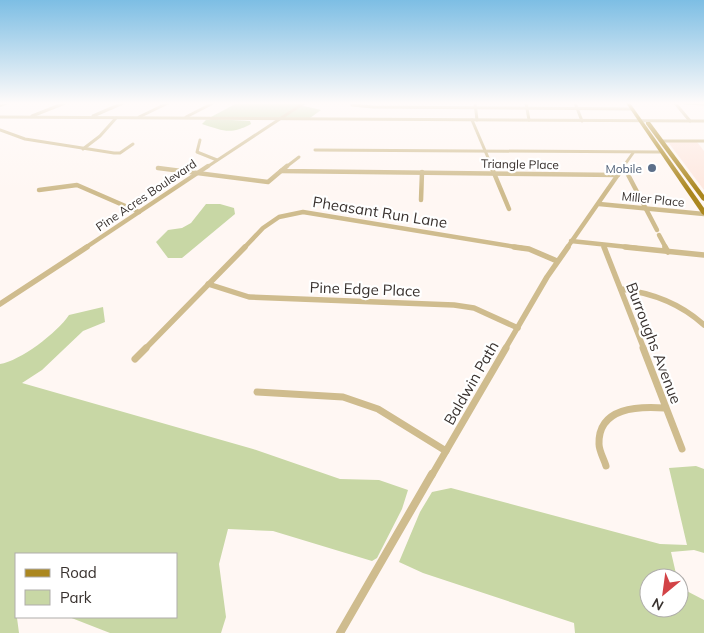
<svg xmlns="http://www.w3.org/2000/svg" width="704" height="633" viewBox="0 0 704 633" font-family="Mulish,sans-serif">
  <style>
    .built { fill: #fee7de }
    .green { fill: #c8d7a5 }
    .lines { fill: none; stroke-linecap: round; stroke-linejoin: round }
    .minor-far4 { stroke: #cfbc8e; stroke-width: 3 }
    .minor-far3 { stroke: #cfbc8e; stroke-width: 4.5 }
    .minor-far2 { stroke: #cfbc8e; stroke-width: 5.5 }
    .minor-far1 { stroke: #cfbc8e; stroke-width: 7 }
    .minor { stroke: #cfbc8e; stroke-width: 8 }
    .tertiary { fill: #cfbc8e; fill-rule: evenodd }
    .primary { fill: #ab871f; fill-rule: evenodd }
    .service-dot { fill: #5c6f8a; stroke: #fff; stroke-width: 2 }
    .labels { text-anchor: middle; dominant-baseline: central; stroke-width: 4.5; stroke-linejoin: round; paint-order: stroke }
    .far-street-label { font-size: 12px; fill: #38312e; stroke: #fff }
    .far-service-label { font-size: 12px; fill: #4e5e75; stroke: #fff; text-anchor: end }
    .street-label { font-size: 15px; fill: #38312e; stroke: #fff }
  </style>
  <rect width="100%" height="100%" fill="#fff7f3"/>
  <path class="built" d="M668 142H697L704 151V190Z"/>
  <g class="green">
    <path d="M237 103H302L300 105 321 110 310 118 211 117Z"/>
    <path d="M213 119 250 121 251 124C230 135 224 131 202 124L206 120Z"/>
    <path d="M206 204H220L234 208 235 214 182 258H168L156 242 168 230 182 228 191 223Z"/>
    <path d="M103 307 105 322 83 331 42 370 22 383 253 449 340 479 379 480 408 490 402 509 377 558 372 561 273 531 228 529 219 564 226 617 221 633H110L69 617H176V554H16L15 603 19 633H0V364C20 361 57 333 69 315Z"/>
    <path d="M696 466 704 469V553L694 550 671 552 677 578H649V608H679V587L704 600V633H575L574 623 423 573 399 562 420 512 432 492 451 488 660 544 687 545 669 468Z"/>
  </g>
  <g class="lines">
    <g class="minor-far4">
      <path d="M475 103 477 120"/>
      <path d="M526 103 529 120"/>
      <path d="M575 103 582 121"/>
      <path d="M675 103 690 121"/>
      <path d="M684 103 704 104"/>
      <path d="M352 105 373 107 632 109"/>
      <path d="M32 116 65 103"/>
      <path d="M93 116 123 103"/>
      <path d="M0 117 704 121"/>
      <path d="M139 117 168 103"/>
      <path d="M186 117 213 103"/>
      <path d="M472 120 492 167"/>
      <path d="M0 130 25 139 114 153H120L133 144"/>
      <path d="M200 140 197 152 217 160"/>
      <path d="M662 141H704"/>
      <path d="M83 149 100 136 116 118"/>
      <path d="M315 150 660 152"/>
      <path d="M207 167 304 103"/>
      <path d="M286 167 299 157"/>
      <path d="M623 167 633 153"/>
    </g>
    <g class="minor-far3">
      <path d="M287 166 281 171 618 175"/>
      <path d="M491 166 509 209"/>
      <path d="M624 167 657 230"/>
      <path d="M158 168 268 182 281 171"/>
      <path d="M39 190 77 185 139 212"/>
      <path d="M421 200 422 172"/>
      <path d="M599 204 704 214"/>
      <path d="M659 235 666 248"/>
      <path d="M571 241 637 248"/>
      <path d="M604 246 605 248"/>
      <path d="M85 248 208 166"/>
      <path d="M244 248 263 228 279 217 303 212 522 248"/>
      <path d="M567 248 624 166"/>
    </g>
    <g class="minor-far2">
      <path d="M514 247 529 249 557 261"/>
      <path d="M604 247 644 349"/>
      <path d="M625 247 704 255"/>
      <path d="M665 247 668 252"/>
      <path d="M208 284 249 297 454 305 474 308 518 328"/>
      <path d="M621 289C653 293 680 303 704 325"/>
      <path d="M0 304 87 247"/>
      <path d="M145 349 245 247"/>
      <path d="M505 349 547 277 568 247"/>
    </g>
    <g class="minor-far1">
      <path d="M643 348 682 449"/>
      <path d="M135 359 146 348"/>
      <path d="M257 392 343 397 378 409 446 451"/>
      <path d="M606 466C604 459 599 451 599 444 598 407 639 406 665 408"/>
      <path d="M432 475 506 348"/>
    </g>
    <path class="minor" d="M340 633 432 474"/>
    <path class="tertiary" d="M7 103H11L0 107V105Z"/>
    <g class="primary">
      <path d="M626 103H630L704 208V215L702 214Z"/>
      <path d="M646 122H650L704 195V201L702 200 646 124Z"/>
    </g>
  </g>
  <linearGradient id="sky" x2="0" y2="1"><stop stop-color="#7dbee4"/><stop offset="0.54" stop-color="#fffbfa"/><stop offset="1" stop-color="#fffbfa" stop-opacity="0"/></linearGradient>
  <rect width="704" height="191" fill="url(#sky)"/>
  <circle class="service-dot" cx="652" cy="168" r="5"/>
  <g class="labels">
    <g class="far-street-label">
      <text transform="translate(520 164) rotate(1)">Triangle Place</text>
      <text transform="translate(146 195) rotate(-34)">Pine Acres Boulevard</text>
      <text transform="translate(653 199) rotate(6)">Miller Place</text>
    </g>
    <g class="far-service-label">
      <text x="642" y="168">Mobile</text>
    </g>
    <g class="street-label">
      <text transform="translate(380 212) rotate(9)">Pheasant Run Lane</text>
      <text transform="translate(365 289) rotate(2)">Pine Edge Place</text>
      <text transform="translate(654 343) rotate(69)">Burroughs Avenue</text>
      <text transform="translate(471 383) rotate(-60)">Baldwin Path</text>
    </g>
  </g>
  <rect x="15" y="553" width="162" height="65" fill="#ffffff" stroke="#afadab"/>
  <rect x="25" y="569" width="25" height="8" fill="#ab871f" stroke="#afadab"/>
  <text x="60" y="578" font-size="15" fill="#38312e">Road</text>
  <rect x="25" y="590" width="25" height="15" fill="#c8d7a5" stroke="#afadab"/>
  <text x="60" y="603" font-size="15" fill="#38312e">Park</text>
  <g transform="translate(664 593) rotate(209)"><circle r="24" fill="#ffffff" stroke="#afadab"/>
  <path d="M0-4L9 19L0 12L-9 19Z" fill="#d24346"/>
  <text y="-8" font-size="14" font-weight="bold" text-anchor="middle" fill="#38312e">N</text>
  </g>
</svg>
